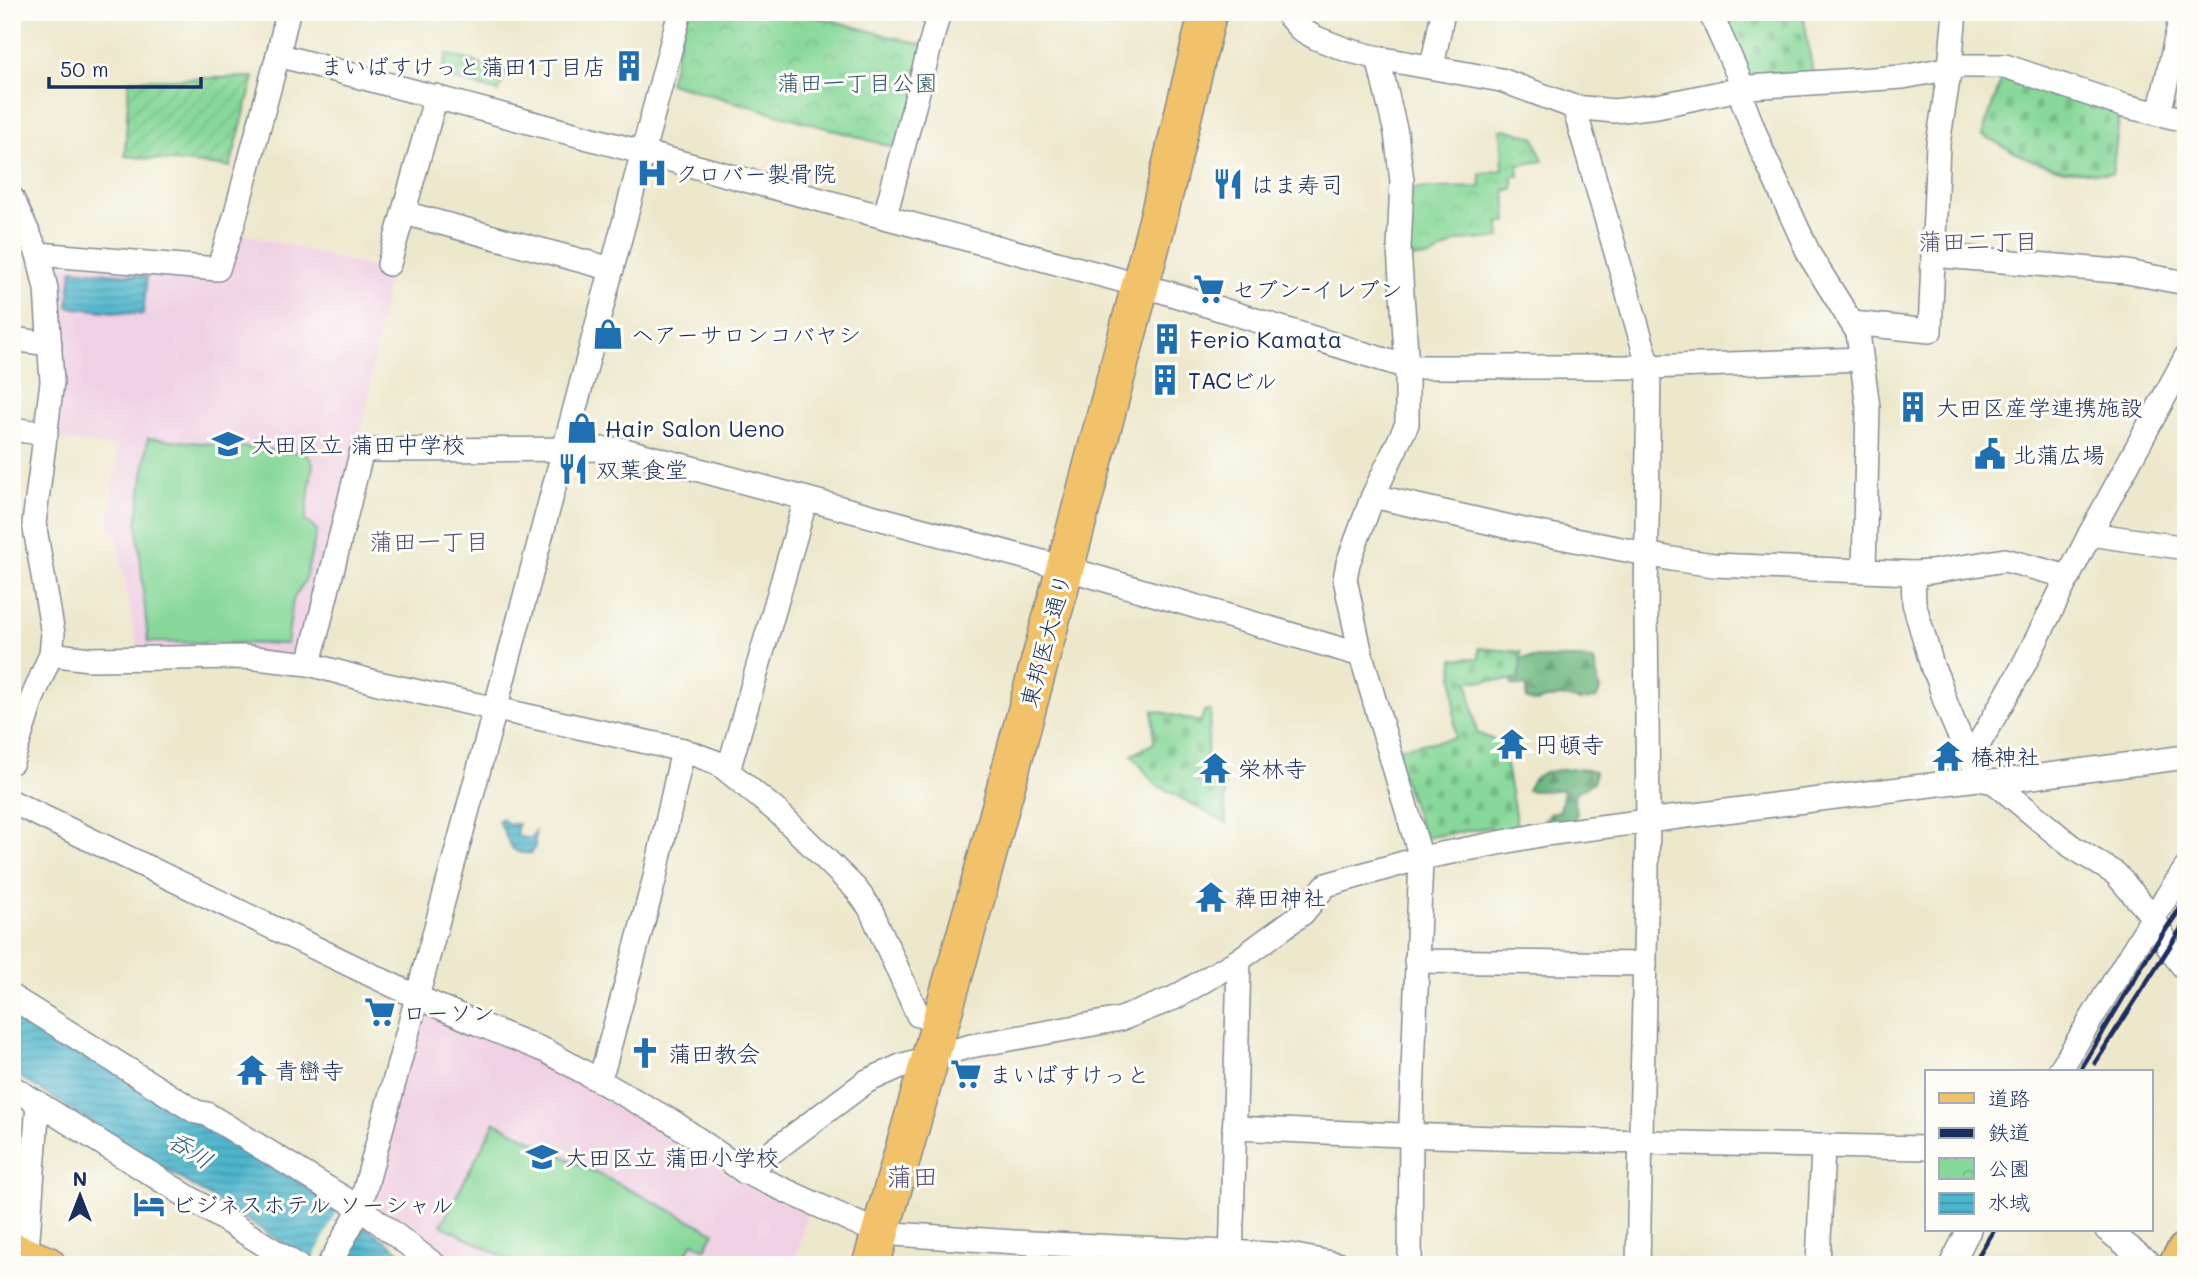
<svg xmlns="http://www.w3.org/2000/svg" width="2198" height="1277" viewBox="0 0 2198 1277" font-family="Mali,'Klee One',sans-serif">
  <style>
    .built { fill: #f0d0e4 }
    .grass { fill: #87d899; stroke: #51847c; stroke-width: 2 }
    .forest { fill: url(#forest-firs); stroke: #447470; stroke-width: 2 }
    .cemetery { fill: url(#cemetery-stones); stroke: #51847c; stroke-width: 2 }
    .park { fill: url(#park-crowns); stroke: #51847c; stroke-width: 2 }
    .garden { fill: url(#garden-furrows); stroke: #51847c; stroke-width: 2 }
    .water { fill: url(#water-rules); stroke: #347295; stroke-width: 2 }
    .pier { fill: #ede8cc }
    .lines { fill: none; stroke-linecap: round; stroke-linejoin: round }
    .minor-casing { stroke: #848c95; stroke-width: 26 }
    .primary-casing { stroke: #848c95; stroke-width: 40 }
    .trunk-casing { stroke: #848c95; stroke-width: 42 }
    .minor { stroke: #fff; stroke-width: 23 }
    .primary { stroke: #f2c26a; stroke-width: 37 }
    .trunk { stroke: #f2c26a; stroke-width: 38 }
    .rail { stroke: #1b2f5e; stroke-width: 5 }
    .labels { text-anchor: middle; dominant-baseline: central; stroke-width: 6; stroke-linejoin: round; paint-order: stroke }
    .poi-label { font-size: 23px; fill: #1b2f5e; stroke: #fdfcf7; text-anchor: start }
    .park-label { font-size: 23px; fill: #36596d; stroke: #fdfcf7 }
    .street-label { font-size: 23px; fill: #1b2f5e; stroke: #fdfcf7 }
    .neighbourhood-label { font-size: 24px; fill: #595277; stroke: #fdfcf7 }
    .water-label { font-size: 24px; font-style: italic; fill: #2d5e84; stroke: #fdfcf7 }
    .quarter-label { font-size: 26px; fill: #595277; stroke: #fdfcf7 }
  </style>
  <defs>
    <pattern id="forest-firs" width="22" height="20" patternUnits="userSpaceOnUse" patternTransform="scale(1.75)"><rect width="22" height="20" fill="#6db881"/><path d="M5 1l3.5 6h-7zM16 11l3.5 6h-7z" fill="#59966d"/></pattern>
    <pattern id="cemetery-stones" width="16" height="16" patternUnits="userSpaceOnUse" patternTransform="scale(1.75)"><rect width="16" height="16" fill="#87d899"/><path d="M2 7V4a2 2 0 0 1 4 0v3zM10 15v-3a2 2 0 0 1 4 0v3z" fill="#74ba86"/></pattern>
    <pattern id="park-crowns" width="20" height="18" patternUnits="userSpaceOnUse" patternTransform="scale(1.75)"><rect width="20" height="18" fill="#87d899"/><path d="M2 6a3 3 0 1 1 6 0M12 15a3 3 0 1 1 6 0" fill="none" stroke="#74ba86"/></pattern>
    <pattern id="garden-furrows" width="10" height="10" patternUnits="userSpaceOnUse" patternTransform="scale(1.75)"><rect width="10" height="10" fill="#87d899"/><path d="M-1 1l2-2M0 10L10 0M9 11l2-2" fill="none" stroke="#74ba86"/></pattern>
    <pattern id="water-rules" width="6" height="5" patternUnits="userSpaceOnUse" patternTransform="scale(1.75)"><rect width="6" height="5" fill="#4eb6cc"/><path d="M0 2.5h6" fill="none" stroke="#4094a9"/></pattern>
  </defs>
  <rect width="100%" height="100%" fill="#fdfcf7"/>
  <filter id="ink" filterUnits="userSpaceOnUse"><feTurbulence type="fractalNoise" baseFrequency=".0143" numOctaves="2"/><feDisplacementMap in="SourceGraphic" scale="14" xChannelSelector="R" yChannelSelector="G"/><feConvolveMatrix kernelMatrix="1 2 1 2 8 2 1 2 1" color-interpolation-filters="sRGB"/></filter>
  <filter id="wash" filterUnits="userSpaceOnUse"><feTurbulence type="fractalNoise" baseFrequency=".00686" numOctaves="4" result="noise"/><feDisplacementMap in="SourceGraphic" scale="28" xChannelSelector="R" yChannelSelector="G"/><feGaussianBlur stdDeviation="1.57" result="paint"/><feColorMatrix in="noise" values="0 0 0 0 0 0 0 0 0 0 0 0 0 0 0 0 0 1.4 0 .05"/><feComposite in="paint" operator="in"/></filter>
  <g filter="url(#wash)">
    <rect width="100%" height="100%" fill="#ede8cc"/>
    <g class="built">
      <path d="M238 232 389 272 365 414 303 657 140 654 132 623 117 533 109 526 118 447 55 439 61 389 59 317 51 269 56 263 224 275Z"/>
      <path d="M426 1014 500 1038 650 1118 732 1177 807 1214 794 1265H448L375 1209 372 1190 421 1017Z"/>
    </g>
    <g class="grass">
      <path d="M148 438 306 453 313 463 305 521 317 530 305 580 293 600 287 644 148 642 137 523Z"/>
      <path d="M495 1122 714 1232 705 1249 693 1242 681 1265H519L441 1225Z"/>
    </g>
    <g class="forest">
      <path d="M1524 658H1581L1594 661 1600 690 1597 698 1580 701 1560 696 1535 702 1526 699V686L1512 685 1511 675 1514 661Z"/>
      <path d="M1577 769 1595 771 1594 782 1575 793 1574 804 1577 813 1574 821 1560 824 1544 820 1550 813 1560 811 1564 790C1551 789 1540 793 1527 790 1537 767 1555 771 1577 769Z"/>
    </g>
    <g class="cemetery">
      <path d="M1719 12H1803L1813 74 1744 75Z"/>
      <path d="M2003 75 2120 113 2112 174 2064 170 2030 160 1982 135Z"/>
      <path d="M1479 648 1521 652 1519 680 1468 681 1477 733 1502 743 1518 831 1492 832 1491 827 1424 838 1393 749 1455 738 1453 659 1479 658Z"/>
      <path d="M1153 710 1200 722 1205 710 1211 711 1205 771 1224 775 1226 823 1155 784 1132 755 1154 743Z"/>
    </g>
    <g class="park">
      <path d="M687 12H800L930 47 903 150 669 83Z"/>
      <path d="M447 54 506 71 499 92 441 76Z"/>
      <path d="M1505 129 1534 137 1543 161 1518 165 1519 176H1513V189L1505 190 1507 222H1499L1500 238 1458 241 1431 257 1409 258 1404 189 1481 187 1480 174 1503 170 1501 130Z"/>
    </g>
    <path class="garden" d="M254 77 230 167 125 156 129 80Z"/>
    <g class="water">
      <path d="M72 269 147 277 143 315 68 307Z"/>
      <path d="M502 818 508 824H518L516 836 531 839 535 832V847L531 853C506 856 509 836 498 821Z"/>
      <path d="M12 1004 339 1207 418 1265H318L12 1072Z"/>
    </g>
    <path class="pier" d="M339 1207 359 1222 318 1265 312 1261Z"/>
  </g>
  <g filter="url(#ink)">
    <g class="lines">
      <defs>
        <g id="minor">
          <path d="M1285 12 1300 29 1316 38 1347 50 1378 58 1501 80 1574 107 1614 111 1657 106 1749 87 1903 77 1962 66H2005L2125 106 2186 120"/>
          <path d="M1710 12 1738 75 1743 102 1762 151 1810 256 1858 333 1868 407 1864 570"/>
          <path d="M278 55 288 12"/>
          <path d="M1378 58 1396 133 1402 181 1399 249 1407 367V424L1373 496 1348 563 1345 579 1361 655 1421 858 1411 1125 1410 1265"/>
          <path d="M1432 67 1443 12"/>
          <path d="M1574 107 1649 367 1646 608 1648 822 1638 1265"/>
          <path d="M2159 114 2182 12"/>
          <path d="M12 198 38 254 46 289 52 382 34 523 53 634 51 654 32 699 12 762"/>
          <path d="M404 213 612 269"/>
          <path d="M885 216 939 12"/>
          <path d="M38 254 218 269 233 224 278 55 1165 292 1407 367H1649L1861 359"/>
          <path d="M1933 255 2127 272 2186 283"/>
          <path d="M389 264 436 96"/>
          <path d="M1852 323 1930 331 1938 144 1950 67 1955 12"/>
          <path d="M12 339 50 344"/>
          <path d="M12 429 46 434"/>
          <path d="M1373 496 1519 529 1672 559 1714 565 1913 573 1931 572 2005 560 2069 577"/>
          <path d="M2090 534 2186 548"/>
          <path d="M1913 573 1914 603 1933 669C1940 679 1941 690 1945 701 1954 725 1964 747 1976 769"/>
          <path d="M51 654 89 659 246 657 309 664 378 683 683 750 718 763 779 813 856 889 870 908 918 1015 941 1020"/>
          <path d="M309 664 362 450 621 449 1065 568 1361 655"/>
          <path d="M1970 759 2021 670 2090 534 2186 357"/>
          <path d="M728 771 806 499"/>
          <path d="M1994 782 2071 846 2116 874 2153 917 2171 951 2186 970"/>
          <path d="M12 802 417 997 481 1025 546 1051 673 1122 745 1172 879 1233 1031 1243 1290 1255 1342 1265"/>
          <path d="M1416 961 1645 964"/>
          <path d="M12 997 196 1112 207 1114 360 1208 435 1265"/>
          <path d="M2059 1072 2153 917 2186 868"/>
          <path d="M598 1079 604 1066 654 881 683 750"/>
          <path d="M12 1087 297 1265"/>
          <path d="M1234 1128C1465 1139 1696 1144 1927 1148"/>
          <path d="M745 1172 867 1081 903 1065 971 1046 1121 1019 1174 998 1239 960 1303 913 1326 885 1421 858 1545 834 1978 779 1994 782 2186 757"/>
          <path d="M2107 1230 2152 1265"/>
          <path d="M1231 1264 1239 960"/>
          <path d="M26 1265 38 1103"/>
          <path d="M329 1265 357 1214 364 1193 497 702 680 12"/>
          <path d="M1818 1265 1823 1146"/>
          <path d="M1951 1265 1969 1230"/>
        </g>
        <g id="primary">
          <path d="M12 1251 47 1265"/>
          <path d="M871 1265 977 894 1065 568 1158 219 1208 12"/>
        </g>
        <path id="trunk" d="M2178 1265 2186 1252"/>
      </defs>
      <use href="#minor" class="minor-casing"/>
      <use href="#primary" class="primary-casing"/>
      <use href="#trunk" class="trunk-casing"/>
      <use href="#minor" class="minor"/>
      <use href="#primary" class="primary"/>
      <use href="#trunk" class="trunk"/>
      <g class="rail">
        <path d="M2095 1063 2186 921"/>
        <path d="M2079 1072 2149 954 2186 900"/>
        <path d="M1973 1265 1994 1230"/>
      </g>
    </g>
  </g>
  <defs>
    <symbol id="building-bare" viewBox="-9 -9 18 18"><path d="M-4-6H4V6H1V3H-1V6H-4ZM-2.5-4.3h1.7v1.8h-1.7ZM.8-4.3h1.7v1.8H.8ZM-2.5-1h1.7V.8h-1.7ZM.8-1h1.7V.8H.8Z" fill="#1f6fb2" stroke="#fdfcf7" stroke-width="2.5" paint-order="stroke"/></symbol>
    <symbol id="hospital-bare" viewBox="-9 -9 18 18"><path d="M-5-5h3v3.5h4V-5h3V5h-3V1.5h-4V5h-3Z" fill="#1f6fb2" stroke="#fdfcf7" stroke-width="2.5" paint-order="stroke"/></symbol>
    <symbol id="restaurant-bare" viewBox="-9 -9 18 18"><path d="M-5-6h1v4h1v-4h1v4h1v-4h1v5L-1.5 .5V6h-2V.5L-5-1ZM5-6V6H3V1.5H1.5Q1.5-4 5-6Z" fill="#1f6fb2" stroke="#fdfcf7" stroke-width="2.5" paint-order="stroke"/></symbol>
    <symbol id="supermarket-bare" viewBox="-9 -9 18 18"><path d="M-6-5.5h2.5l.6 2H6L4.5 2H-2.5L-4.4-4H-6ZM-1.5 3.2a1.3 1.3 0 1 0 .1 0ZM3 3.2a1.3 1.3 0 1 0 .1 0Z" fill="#1f6fb2" stroke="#fdfcf7" stroke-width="2.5" paint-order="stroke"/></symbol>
    <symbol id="shop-bare" viewBox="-9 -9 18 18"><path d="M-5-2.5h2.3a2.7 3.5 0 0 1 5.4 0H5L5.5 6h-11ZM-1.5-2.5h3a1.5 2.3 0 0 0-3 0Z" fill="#1f6fb2" stroke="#fdfcf7" stroke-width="2.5" paint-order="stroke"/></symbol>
    <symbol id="school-bare" viewBox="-9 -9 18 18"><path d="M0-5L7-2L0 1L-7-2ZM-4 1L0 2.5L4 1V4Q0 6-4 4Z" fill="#1f6fb2" stroke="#fdfcf7" stroke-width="2.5" paint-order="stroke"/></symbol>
    <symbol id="civic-bare" viewBox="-9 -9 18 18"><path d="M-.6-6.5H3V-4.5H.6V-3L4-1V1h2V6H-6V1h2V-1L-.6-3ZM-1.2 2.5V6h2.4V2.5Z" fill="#1f6fb2" stroke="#fdfcf7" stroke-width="2.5" paint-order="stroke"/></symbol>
    <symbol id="temple-bare" viewBox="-9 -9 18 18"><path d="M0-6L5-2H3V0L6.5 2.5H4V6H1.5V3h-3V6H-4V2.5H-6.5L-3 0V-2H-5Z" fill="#1f6fb2" stroke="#fdfcf7" stroke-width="2.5" paint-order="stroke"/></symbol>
    <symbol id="church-bare" viewBox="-9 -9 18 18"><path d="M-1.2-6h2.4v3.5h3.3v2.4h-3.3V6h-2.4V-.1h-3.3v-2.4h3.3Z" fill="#1f6fb2" stroke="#fdfcf7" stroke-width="2.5" paint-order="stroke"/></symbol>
    <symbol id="hotel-bare" viewBox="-9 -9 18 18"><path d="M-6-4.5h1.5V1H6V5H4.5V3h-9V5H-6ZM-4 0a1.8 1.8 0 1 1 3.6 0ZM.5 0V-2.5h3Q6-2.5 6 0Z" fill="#1f6fb2" stroke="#fdfcf7" stroke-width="2.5" paint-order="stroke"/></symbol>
  </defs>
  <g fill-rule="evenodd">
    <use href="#building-bare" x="607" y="44" width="44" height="44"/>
    <use href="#hospital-bare" x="630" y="151" width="44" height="44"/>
    <use href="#restaurant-bare" x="1206" y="162" width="44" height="44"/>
    <use href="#supermarket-bare" x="1187" y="267" width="44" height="44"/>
    <use href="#shop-bare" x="586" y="312" width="44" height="44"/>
    <use href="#building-bare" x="1145" y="317" width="44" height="44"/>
    <use href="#building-bare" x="1143" y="358" width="44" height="44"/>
    <use href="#building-bare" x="1891" y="385" width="44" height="44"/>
    <use href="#shop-bare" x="560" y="406" width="44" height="44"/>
    <use href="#school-bare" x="206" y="422" width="44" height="44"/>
    <use href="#civic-bare" x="1968" y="432" width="44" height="44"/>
    <use href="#restaurant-bare" x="551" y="447" width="44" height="44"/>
    <use href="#temple-bare" x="1490" y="722" width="44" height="44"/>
    <use href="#temple-bare" x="1926" y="734" width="44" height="44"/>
    <use href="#temple-bare" x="1193" y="746" width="44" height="44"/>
    <use href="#temple-bare" x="1189" y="875" width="44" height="44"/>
    <use href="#supermarket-bare" x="358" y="990" width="44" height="44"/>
    <use href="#church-bare" x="623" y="1031" width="44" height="44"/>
    <use href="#temple-bare" x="230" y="1048" width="44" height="44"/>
    <use href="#supermarket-bare" x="944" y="1052" width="44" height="44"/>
    <use href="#school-bare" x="520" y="1135" width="44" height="44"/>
    <use href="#hotel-bare" x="127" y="1182" width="44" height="44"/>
  </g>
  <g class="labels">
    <g class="poi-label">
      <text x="606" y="66" text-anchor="end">まいばすけっと蒲田1丁目店</text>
      <text x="675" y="173">クロバー製骨院</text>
      <text x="1251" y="184">はま寿司</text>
      <text x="1232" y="289">セブン-イレブン</text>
      <text x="631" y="334">ヘアーサロンコバヤシ</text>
      <text x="1190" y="339">Ferio Kamata</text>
      <text x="1188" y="380">TACビル</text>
      <text x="1936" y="407">大田区産学連携施設</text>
      <text x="605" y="428">Hair Salon Ueno</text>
      <text x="251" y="444">大田区立 蒲田中学校</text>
      <text x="2013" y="454">北蒲広場</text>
      <text x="596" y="469">双葉食堂</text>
      <text x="1535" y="744">円頓寺</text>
      <text x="1971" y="756">椿神社</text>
      <text x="1238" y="768">栄林寺</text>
      <text x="1234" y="897">薭田神社</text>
      <text x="403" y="1012">ローソン</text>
      <text x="668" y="1053">蒲田教会</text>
      <text x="275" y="1070">青巒寺</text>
      <text x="989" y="1074">まいばすけっと</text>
      <text x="565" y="1157">大田区立 蒲田小学校</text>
      <text x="172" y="1204">ビジネスホテル ソーシャル</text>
    </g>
    <g class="park-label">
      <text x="857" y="82">蒲田一丁目公園</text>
    </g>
    <g class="street-label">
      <text transform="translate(1045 640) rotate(-75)">東邦医大通り</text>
    </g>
    <g class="neighbourhood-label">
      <text x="1978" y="240">蒲田二丁目</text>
      <text x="429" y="540">蒲田一丁目</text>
    </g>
    <g class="water-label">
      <text transform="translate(191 1149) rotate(33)">呑川</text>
    </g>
    <g class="quarter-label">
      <text x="912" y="1176">蒲田</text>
    </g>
  </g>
  <rect width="2198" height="1277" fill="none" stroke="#fdfcf7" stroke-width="42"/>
  <rect x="1925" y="1070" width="228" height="161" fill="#fdfcf7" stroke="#a3aaba" stroke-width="2"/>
  <rect x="1939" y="1093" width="35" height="10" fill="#f2c26a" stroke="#a3aaba" stroke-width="2"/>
  <text x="1988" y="1106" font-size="21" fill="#1b2f5e">道路</text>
  <rect x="1939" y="1128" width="35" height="10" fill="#1b2f5e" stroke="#a3aaba" stroke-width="2"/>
  <text x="1988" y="1140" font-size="21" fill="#1b2f5e">鉄道</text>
  <rect x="1939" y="1158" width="35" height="21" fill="url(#park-crowns)" stroke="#a3aaba" stroke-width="2"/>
  <text x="1988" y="1176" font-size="21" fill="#1b2f5e">公園</text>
  <rect x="1939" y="1193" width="35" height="21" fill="url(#water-rules)" stroke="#a3aaba" stroke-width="2"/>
  <text x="1988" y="1210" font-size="21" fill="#1b2f5e">水域</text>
  <g transform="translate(80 1196)" stroke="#fdfcf7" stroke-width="5" paint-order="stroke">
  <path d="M0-5L12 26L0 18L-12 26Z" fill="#1b2f5e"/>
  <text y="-10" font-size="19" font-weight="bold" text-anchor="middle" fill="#1b2f5e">N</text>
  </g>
  <path d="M49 77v10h152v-10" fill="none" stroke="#1b2f5e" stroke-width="3.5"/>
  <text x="60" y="77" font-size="21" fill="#1b2f5e" stroke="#fdfcf7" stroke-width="5" paint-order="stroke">50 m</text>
</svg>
